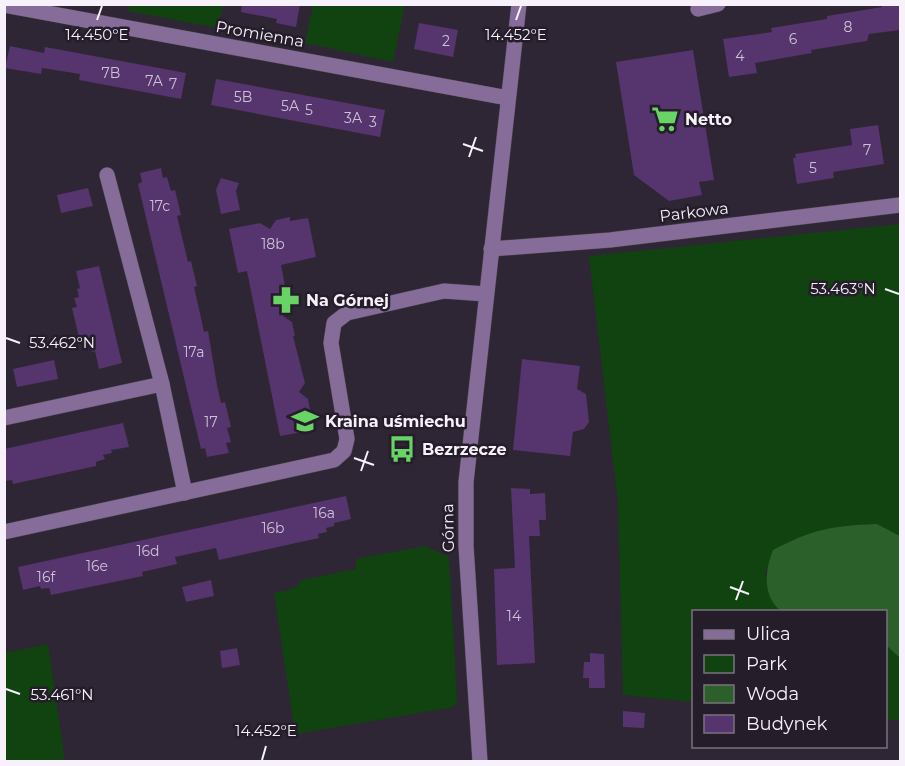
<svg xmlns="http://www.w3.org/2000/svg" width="905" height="766" viewBox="0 0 905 766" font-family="Montserrat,sans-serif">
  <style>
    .green { fill: #114311 }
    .water { fill: #2c602b }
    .building { fill: #56346d }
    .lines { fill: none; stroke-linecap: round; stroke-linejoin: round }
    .minor-casing { stroke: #4a4250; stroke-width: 16 }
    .minor { stroke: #866d99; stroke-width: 15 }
    .ticks { fill: none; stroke: #f6f1fb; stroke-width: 2 }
    .labels { text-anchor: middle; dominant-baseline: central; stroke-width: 5; stroke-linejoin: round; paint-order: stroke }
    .number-label { font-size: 14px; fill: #cec2d8 }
    .street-label { font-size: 16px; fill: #f6f1fb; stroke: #251d2a }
    .poi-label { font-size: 16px; font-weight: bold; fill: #f6f1fb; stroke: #251d2a; text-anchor: start }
    .ticks-label { font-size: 15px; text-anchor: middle; fill: #f6f1fb; stroke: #251d2a; stroke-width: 5; stroke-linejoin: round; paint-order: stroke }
  </style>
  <rect width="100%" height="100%" fill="#2e2634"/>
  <g class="green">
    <path d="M129 5V4L223 5 218 28 128 11Z"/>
    <path d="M313 5H405L393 62 305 43Z"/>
    <path d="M900 224V536L877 524 765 571C768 585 769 602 781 611L694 612 693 702 623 695 618 503 589 256Z"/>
    <path d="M425 546 449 557 457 700 454 707 295 734 274 593 295 588 302 580 356 569V559Z"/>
    <path d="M48 644 65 761H5V653Z"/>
    <path d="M886 645 900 658V721L886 720Z"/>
  </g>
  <path class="water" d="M877 524 900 536V658L886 645V612L781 611C762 596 765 570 773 550 813 529 832 526 877 524Z"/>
  <g class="building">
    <path d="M242 4H300L296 27 276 23 277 19 241 12Z"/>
    <path d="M882 4H900V30L869 34 867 41 811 50 812 53 755 63 757 73 729 77 723 39 772 32 771 28 827 19V16L882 7Z"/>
    <path d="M419 23 458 30 453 57 414 49Z"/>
    <path d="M10 46 44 53 45 47 186 73 181 99 79 80 80 74 42 68 41 74 5 68Z"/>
    <path d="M693 50 714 180 699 182 702 195 669 201 634 175 616 62Z"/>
    <path d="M216 79 385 110 380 137 211 105Z"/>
    <path d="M878 125 884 164 833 172 834 178 797 184 793 158H796L795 154 852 145 850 129Z"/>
    <path d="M161 168 163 178 167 177 171 191 175 190 181 215 177 216 188 262 191 261 197 286 194 287 201 318 204 332 208 331 217 385 221 403 225 402 231 427 227 428 231 442 226 443 229 453 207 457 205 448 201 449 138 184 142 182 140 173Z"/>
    <path d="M221 178 239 183 236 191 240 210 221 214 216 190Z"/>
    <path d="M88 188 93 206 61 213 57 195Z"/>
    <path d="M290 217V221L308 218 316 257 281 265 289 306 283 316 292 322 295 336H293L305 383 299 392 308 399 314 430 280 436 247 271 238 273 229 229 260 223 270 229 276 220Z"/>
    <path d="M99 266 122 363 99 369 95 351 92 352 90 344 86 345 84 336 79 337 72 308 77 307 74 298 79 297 77 289 80 288 76 271Z"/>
    <path d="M522 359 580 366 577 389 586 394 589 422 584 429 573 432 570 456 513 450Z"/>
    <path d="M54 360 58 379 17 387 13 369Z"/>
    <path d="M123 423 129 447 111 450 112 453 103 455 105 459 96 462V466L13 484 12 480 4 481V449Z"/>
    <path d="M511 488 530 489V494L545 493 546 520H539L540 536H529L535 663 497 665 494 569 515 568Z"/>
    <path d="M346 496 351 519 334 523V526L326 528 327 532 318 534 319 538 219 560 216 548 175 557 177 564 142 572 143 576 51 595 49 588 41 589 40 586 23 590 18 567Z"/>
    <path d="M211 580 214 596 186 602 182 587Z"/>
    <path d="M237 648 240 665 222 668 220 651Z"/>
    <path d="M590 653 604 654 605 688H589V678H583L584 662H590Z"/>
    <path d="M623 711 645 713 644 728 623 727Z"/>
  </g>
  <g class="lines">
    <defs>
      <g id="minor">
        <path d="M4 5 508 98"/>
        <path d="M698 9 718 4"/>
        <path d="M107 175 162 384"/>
        <path d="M491 249 610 240 900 205"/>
        <path d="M4 418 162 384 185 493"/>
        <path d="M4 532 334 460 344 451 347 439 331 343 334 323 347 313 444 291 486 294"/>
        <path d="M480 762 466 546V482L519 4"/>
      </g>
    </defs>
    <use href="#minor" class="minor-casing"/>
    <use href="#minor" class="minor"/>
  </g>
  <path class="ticks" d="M97 20 102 6M516 20 521 6M463 144 483 151M469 157 476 137M885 289 899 294M6 338 20 343M354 458 374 465M361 471 368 451M730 587 749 594M736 600 743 581M6 689 20 694M262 760 266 746"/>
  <defs>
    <symbol id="supermarket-bare" viewBox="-9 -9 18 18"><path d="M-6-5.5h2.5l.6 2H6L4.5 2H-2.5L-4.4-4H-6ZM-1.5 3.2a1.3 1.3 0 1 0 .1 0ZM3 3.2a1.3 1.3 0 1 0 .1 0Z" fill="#68d465" stroke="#251d2a" stroke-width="2.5" paint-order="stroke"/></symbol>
    <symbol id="pharmacy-bare" viewBox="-9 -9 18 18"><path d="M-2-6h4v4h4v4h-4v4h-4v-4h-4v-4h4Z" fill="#68d465" stroke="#251d2a" stroke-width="2.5" paint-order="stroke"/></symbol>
    <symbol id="school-bare" viewBox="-9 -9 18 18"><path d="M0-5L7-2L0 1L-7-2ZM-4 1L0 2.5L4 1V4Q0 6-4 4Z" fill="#68d465" stroke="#251d2a" stroke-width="2.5" paint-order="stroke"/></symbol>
    <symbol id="bus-bare" viewBox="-9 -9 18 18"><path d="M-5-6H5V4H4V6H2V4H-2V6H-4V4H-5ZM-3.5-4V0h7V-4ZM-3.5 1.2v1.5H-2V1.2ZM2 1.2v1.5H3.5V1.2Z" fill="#68d465" stroke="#251d2a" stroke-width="2.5" paint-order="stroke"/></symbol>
  </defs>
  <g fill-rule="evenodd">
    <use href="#supermarket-bare" x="646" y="100" width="38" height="38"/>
    <use href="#pharmacy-bare" x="267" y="281" width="38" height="38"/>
    <use href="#school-bare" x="286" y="402" width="38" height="38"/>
    <use href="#bus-bare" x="383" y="430" width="38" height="38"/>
  </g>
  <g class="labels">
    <g class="number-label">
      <text x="848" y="27">8</text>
      <text x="793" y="39">6</text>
      <text x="446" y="41">2</text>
      <text x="740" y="56">4</text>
      <text x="111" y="73">7B</text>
      <text x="154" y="81">7A</text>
      <text x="173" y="84">7</text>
      <text x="243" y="97">5B</text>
      <text x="290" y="106">5A</text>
      <text x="309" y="110">5</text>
      <text x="353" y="118">3A</text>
      <text x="373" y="122">3</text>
      <text x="867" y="150">7</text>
      <text x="813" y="168">5</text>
      <text x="160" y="206">17c</text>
      <text x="273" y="244">18b</text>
      <text x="194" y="352">17a</text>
      <text x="211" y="422">17</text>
      <text x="324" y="513">16a</text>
      <text x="273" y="528">16b</text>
      <text x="148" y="551">16d</text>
      <text x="97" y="566">16e</text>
      <text x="46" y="577">16f</text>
      <text x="514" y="616">14</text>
    </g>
    <g class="street-label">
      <text transform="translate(260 34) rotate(10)">Promienna</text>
      <text transform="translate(694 212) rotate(-7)">Parkowa</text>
      <text transform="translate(448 528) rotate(-91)">Górna</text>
    </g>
    <g class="poi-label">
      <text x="685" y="119">Netto</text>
      <text x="306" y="300">Na Górnej</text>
      <text x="325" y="421">Kraina uśmiechu</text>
      <text x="422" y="449">Bezrzecze</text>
    </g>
  </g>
  <g class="ticks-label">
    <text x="97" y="40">14.450°E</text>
    <text x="516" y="40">14.452°E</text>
    <text x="843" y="294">53.463°N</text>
    <text x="62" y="348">53.462°N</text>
    <text x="62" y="700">53.461°N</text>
    <text x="266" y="736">14.452°E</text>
  </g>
  <rect width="905" height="766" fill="none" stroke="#f6f1fb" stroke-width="12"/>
  <rect x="692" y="610" width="195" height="138" fill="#251d2a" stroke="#79727e" stroke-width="1.5"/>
  <rect x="704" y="630" width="30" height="9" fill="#866d99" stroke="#79727e" stroke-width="1.5"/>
  <text x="746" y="640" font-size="18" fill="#f6f1fb">Ulica</text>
  <rect x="704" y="655" width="30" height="18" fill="#114311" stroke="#79727e" stroke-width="1.5"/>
  <text x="746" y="670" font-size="18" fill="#f6f1fb">Park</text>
  <rect x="704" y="685" width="30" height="18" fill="#2c602b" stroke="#79727e" stroke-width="1.5"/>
  <text x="746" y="700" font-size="18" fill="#f6f1fb">Woda</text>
  <rect x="704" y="715" width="30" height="18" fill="#56346d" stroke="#79727e" stroke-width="1.5"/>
  <text x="746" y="730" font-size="18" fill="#f6f1fb">Budynek</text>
</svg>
